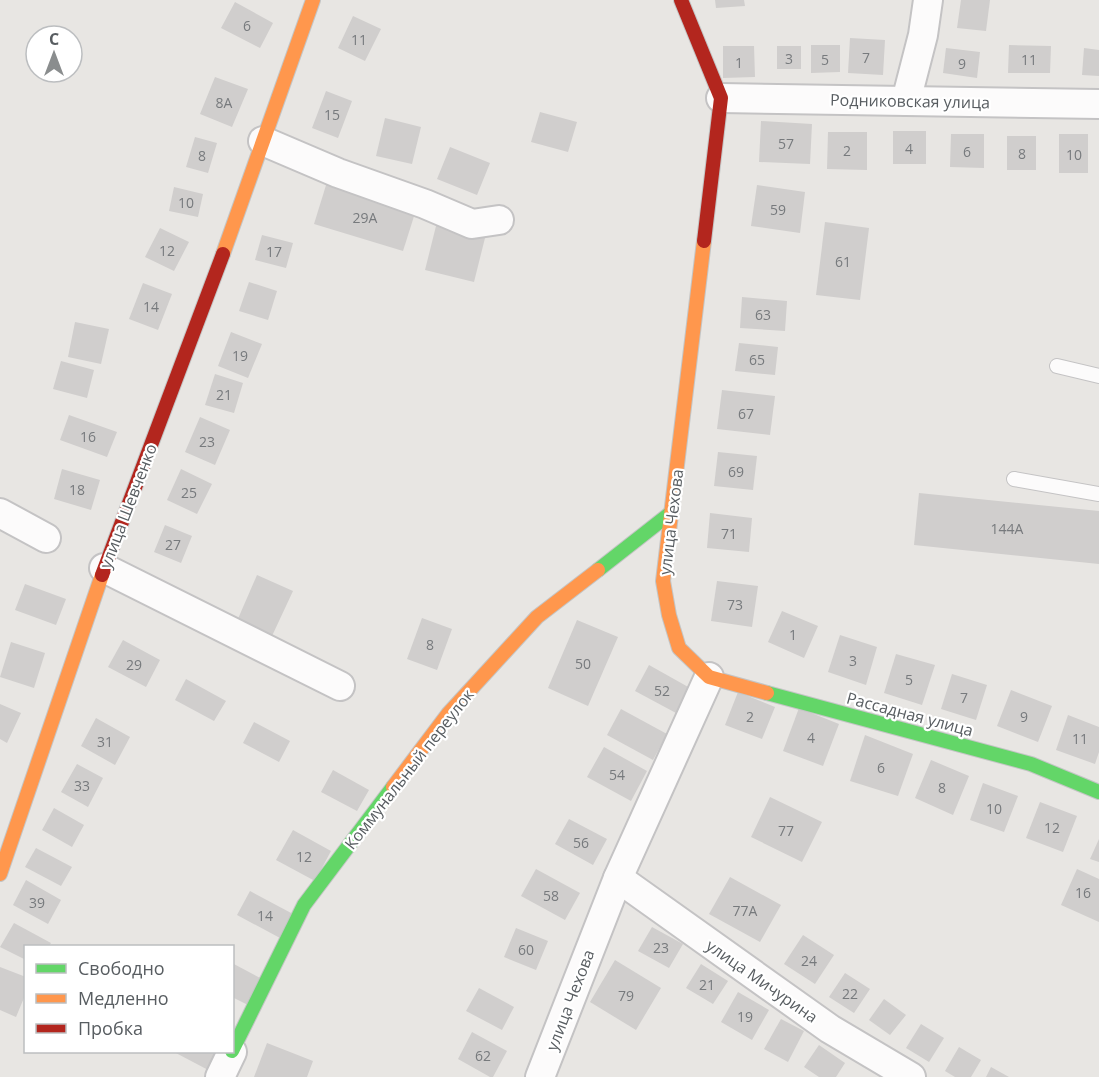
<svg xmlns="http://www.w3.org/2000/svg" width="1099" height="1077" viewBox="0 0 1099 1077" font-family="'Open Sans',sans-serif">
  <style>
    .building { fill: #d0cecd }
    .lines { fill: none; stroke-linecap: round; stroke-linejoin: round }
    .lane-casing { stroke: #c4c3c4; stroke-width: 16 }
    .street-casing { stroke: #c4c3c4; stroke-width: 32 }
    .fast-casing { stroke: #c4c5c5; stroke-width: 16 }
    .slow-casing { stroke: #c4c5c5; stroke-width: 16 }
    .jam-casing { stroke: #c4c5c5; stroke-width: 16 }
    .lane { stroke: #fcfbfb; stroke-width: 14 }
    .street { stroke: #fcfbfb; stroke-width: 28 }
    .fast { stroke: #63d668; stroke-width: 14 }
    .slow { stroke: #ff974d; stroke-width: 14 }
    .jam { stroke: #b3261e; stroke-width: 14 }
    .labels { text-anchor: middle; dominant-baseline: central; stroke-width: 4.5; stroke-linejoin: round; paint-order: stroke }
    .number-label { font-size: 14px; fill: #777a7d }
    .street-label { font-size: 16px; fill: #585d61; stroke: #fff }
  </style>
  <rect width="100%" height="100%" fill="#e8e6e3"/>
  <g class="building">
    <path d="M715 0H744L745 6 716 8Z"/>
    <path d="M961 0H990L986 31 957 28Z"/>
    <path d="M235 2 273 23 260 48 221 28Z"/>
    <path d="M353 16 381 29 365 61 338 48Z"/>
    <path d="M850 38 885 40 883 75 848 73Z"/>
    <path d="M811 45H840V72L811 73Z"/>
    <path d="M1009 45 1051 46 1050 73H1008Z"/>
    <path d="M723 46H754L755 77 723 78Z"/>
    <rect x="777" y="46" width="24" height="23"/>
    <path d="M946 48 980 52 977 78 943 73Z"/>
    <path d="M1084 48 1099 50V76L1082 75Z"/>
    <path d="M215 77 248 89 232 127 200 114Z"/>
    <path d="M326 91 352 101 338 138 312 128Z"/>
    <path d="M540 112 577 122 568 152 531 142Z"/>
    <path d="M385 118 421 127 412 164 376 156Z"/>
    <path d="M761 121 812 124 810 164 759 162Z"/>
    <rect x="893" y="131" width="33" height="33"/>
    <path d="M828 132H867V170L827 169Z"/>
    <path d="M951 134H984V168L950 167Z"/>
    <rect x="1059" y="134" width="29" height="39"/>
    <rect x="1007" y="136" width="29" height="34"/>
    <path d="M195 137 217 143 208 173 186 167Z"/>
    <path d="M450 147 490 163 477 195 437 179Z"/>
    <path d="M327 182 416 210 403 251 314 224Z"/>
    <path d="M757 185 805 192 800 233 751 226Z"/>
    <path d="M174 187 203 194 198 217 169 211Z"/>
    <path d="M437 222 486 234 474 282 425 270Z"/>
    <path d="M825 222 869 228 860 300 816 295Z"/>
    <path d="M160 228 189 242 174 271 145 257Z"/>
    <path d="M262 235 293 243 286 268 255 260Z"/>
    <path d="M249 282 277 291 268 320 239 311Z"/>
    <path d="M143 283 172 294 158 330 129 319Z"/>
    <path d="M742 297 787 301 785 331 740 328Z"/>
    <path d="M75 322 109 329 101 364 68 357Z"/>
    <path d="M231 332 262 344 248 378 218 366Z"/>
    <path d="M739 343 778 347 775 375 735 371Z"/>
    <path d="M61 361 94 370 87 398 53 389Z"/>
    <path d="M215 374 243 383 234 413 205 405Z"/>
    <path d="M722 390 775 396 770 435 717 429Z"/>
    <path d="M69 415 117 432 107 457 60 440Z"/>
    <path d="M200 417 230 430 215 465 185 452Z"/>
    <path d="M718 452 757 456 753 490 714 486Z"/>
    <path d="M62 469 100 480 91 510 54 499Z"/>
    <path d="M181 469 212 484 197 514 167 500Z"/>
    <path d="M919 493 1099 511V564L914 545Z"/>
    <path d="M710 513 752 518 749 552 707 548Z"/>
    <path d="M165 525 192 536 181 563 154 552Z"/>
    <path d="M257 575 293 591 272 636 237 621Z"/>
    <path d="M717 581 758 586 752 627 711 621Z"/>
    <path d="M25 584 66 599 56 625 15 610Z"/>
    <path d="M782 611 818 626 804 658 768 642Z"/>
    <path d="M422 618 452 629 437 670 407 659Z"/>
    <path d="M577 620 618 637 588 706 548 688Z"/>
    <path d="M840 635 877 647 866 685 828 672Z"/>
    <path d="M123 640 160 660 146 687 108 667Z"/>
    <path d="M11 642 45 653 34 688 0 677Z"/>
    <path d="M896 654 935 665 922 705 884 693Z"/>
    <path d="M649 665 690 688 676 713 635 691Z"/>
    <path d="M952 674 987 685 976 720 941 709Z"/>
    <path d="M186 679 226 701 214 721 175 700Z"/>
    <path d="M1011 690 1052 706 1038 742 997 726Z"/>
    <path d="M738 692 775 707 762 739 725 725Z"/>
    <path d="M0 704 21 713 7 743 0 739Z"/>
    <path d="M799 708 839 724 823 766 783 751Z"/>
    <path d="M621 709 667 734 653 760 607 735Z"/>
    <path d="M1068 715 1099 727V752L1095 764 1056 750Z"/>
    <path d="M96 718 130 737 115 765 81 746Z"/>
    <path d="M254 722 290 741 279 762 243 743Z"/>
    <path d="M865 735 913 754 898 796 850 781Z"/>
    <path d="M604 747 647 771 631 801 587 777Z"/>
    <path d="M931 760 969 776 953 815 915 798Z"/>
    <path d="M77 764 103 778 88 807 61 792Z"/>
    <path d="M333 770 369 790 357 811 321 792Z"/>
    <path d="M983 783 1018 796 1004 832 970 820Z"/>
    <path d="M770 797 822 822 802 862 751 837Z"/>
    <path d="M1040 802 1077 816 1063 852 1026 838Z"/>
    <path d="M54 808 84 825 72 847 42 830Z"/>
    <path d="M569 819 607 839 593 865 555 844Z"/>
    <path d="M293 830 331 851 315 881 276 860Z"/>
    <path d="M1099 839V862L1090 859Z"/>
    <path d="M36 848 72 867 61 886 25 867Z"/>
    <path d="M536 869 580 893 565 920 521 896Z"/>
    <path d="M1077 869 1099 879V922L1061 905Z"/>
    <path d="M730 877 781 905 760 942 709 914Z"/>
    <path d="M26 880 61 900 48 924 13 905Z"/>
    <path d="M250 891 293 914 280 938 237 915Z"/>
    <path d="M14 923 51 943 49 946H26V960L0 947Z"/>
    <path d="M652 927 683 944 669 968 638 951Z"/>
    <path d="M516 928 548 941 536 970 504 957Z"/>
    <path d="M803 935 834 955 815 984 784 964Z"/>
    <path d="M615 960 661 988 636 1030 590 1002Z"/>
    <path d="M232 963 262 979 248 1005 232 997Z"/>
    <path d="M701 964 728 981 713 1004 686 988Z"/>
    <path d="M0 967 26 977V993L16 1017 0 1010Z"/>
    <path d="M845 973 870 989 854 1013 829 997Z"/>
    <path d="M479 988 514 1007 502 1030 466 1011Z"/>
    <path d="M738 992 769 1010 752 1040 721 1022Z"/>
    <path d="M884 999 906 1015 890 1035 869 1020Z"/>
    <path d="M781 1019 804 1031 788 1062 764 1049Z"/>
    <path d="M921 1024 944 1038 929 1062 906 1048Z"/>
    <path d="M472 1032 507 1051 493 1077H490L458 1059Z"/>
    <path d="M267 1043 313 1061 307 1077H254Z"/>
    <path d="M819 1045 845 1063 836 1077H819L804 1067Z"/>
    <path d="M959 1047 981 1060 971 1077H955L945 1071Z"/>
    <path d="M174 1052H223L212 1072Z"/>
    <path d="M991 1067 1009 1077H986Z"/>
  </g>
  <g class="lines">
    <defs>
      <g id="lane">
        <path d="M1057 366 1099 376"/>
        <path d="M1014 479 1099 494"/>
      </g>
      <g id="street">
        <path d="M721 98 1099 104"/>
        <path d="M906 101 923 35 928 0"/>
        <path d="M263 141 338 173 425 204 472 224 499 220"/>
        <path d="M0 513 46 538"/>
        <path d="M104 568 340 686"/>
        <path d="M618 878 830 1029 911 1077"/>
        <path d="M220 1077 232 1052"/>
        <path d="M540 1077 618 878 709 677"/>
      </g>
      <g id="fast">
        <path d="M598 570 672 512"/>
        <path d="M767 693 1031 764 1099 792"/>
        <path d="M232 1051 304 905 393 787"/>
      </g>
      <g id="slow">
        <path d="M704 241 663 581 669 615 679 648 709 677 767 693"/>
        <path d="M223 254 313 0"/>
        <path d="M393 787 448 714 537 617 598 570"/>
        <path d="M0 874 102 575"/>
      </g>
      <g id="jam">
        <path d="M681 0 721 98 704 241"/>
        <path d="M102 575 223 254"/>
      </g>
    </defs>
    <use href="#lane" class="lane-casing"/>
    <use href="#street" class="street-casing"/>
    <use href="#fast" class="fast-casing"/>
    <use href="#slow" class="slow-casing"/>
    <use href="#jam" class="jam-casing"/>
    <use href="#lane" class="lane"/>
    <use href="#street" class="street"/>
    <use href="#fast" class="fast"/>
    <use href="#slow" class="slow"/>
    <use href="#jam" class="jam"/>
  </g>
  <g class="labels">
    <g class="number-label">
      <text x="247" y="25">6</text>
      <text x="359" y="39">11</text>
      <text x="866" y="57">7</text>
      <text x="789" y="58">3</text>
      <text x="825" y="59">5</text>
      <text x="1029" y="59">11</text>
      <text x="739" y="62">1</text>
      <text x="962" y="63">9</text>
      <text x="224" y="102">8А</text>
      <text x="332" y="114">15</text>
      <text x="786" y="143">57</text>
      <text x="909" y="148">4</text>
      <text x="847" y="150">2</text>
      <text x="967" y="151">6</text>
      <text x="1022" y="153">8</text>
      <text x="1074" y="154">10</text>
      <text x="202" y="155">8</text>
      <text x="186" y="202">10</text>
      <text x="778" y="209">59</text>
      <text x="365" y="217">29А</text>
      <text x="167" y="250">12</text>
      <text x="274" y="251">17</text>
      <text x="843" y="261">61</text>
      <text x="151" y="306">14</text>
      <text x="763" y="314">63</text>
      <text x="240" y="355">19</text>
      <text x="757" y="359">65</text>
      <text x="224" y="394">21</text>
      <text x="746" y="413">67</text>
      <text x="88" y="436">16</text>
      <text x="207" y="441">23</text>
      <text x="736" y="471">69</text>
      <text x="77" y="489">18</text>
      <text x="189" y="492">25</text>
      <text x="1007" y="528">144А</text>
      <text x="729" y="533">71</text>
      <text x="173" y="544">27</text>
      <text x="735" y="604">73</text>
      <text x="793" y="634">1</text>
      <text x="430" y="644">8</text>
      <text x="853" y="660">3</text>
      <text x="583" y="663">50</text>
      <text x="134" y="664">29</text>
      <text x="909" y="679">5</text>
      <text x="662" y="690">52</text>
      <text x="964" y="697">7</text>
      <text x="750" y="716">2</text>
      <text x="1024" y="716">9</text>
      <text x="811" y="737">4</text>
      <text x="1080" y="738">11</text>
      <text x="105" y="741">31</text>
      <text x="881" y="767">6</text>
      <text x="617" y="774">54</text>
      <text x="82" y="785">33</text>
      <text x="942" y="787">8</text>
      <text x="994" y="808">10</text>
      <text x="1052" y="827">12</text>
      <text x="786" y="830">77</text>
      <text x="581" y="842">56</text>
      <text x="304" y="856">12</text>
      <text x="1083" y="892">16</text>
      <text x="551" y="895">58</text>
      <text x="37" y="902">39</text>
      <text x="745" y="910">77А</text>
      <text x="265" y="915">14</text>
      <text x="661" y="947">23</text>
      <text x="526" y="949">60</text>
      <text x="809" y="960">24</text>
      <text x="707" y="984">21</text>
      <text x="850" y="993">22</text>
      <text x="626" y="995">79</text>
      <text x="745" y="1016">19</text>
      <text x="483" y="1055">62</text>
    </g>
    <g class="street-label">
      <text transform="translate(910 101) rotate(1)">Родниковская улица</text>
      <text transform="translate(128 506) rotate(-69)">улица Шевченко</text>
      <text transform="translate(671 522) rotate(-83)">улица Чехова</text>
      <text transform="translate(910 714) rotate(15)">Рассадная улица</text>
      <text transform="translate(409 769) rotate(-52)">Коммунальный переулок</text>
      <text transform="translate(762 981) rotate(35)">улица Мичурина</text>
      <text transform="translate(570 1000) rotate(-69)">улица Чехова</text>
    </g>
  </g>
  <rect x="24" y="945" width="210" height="108" fill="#ffffff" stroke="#bcbec0" stroke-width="1.5"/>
  <rect x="36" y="964" width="30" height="9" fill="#63d668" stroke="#bcbec0" stroke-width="1.5"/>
  <text x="78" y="975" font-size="18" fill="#585d61">Свободно</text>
  <rect x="36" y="994" width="30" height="9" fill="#ff974d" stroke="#bcbec0" stroke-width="1.5"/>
  <text x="78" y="1005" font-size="18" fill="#585d61">Медленно</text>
  <rect x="36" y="1024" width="30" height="9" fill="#b3261e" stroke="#bcbec0" stroke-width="1.5"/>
  <text x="78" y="1035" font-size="18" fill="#585d61">Пробка</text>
  <g transform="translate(54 54)"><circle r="28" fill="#ffffff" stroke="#bcbec0" stroke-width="1.5"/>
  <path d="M0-4.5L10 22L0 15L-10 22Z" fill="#8a8d8e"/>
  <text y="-9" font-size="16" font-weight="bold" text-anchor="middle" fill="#585d61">С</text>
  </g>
</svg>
